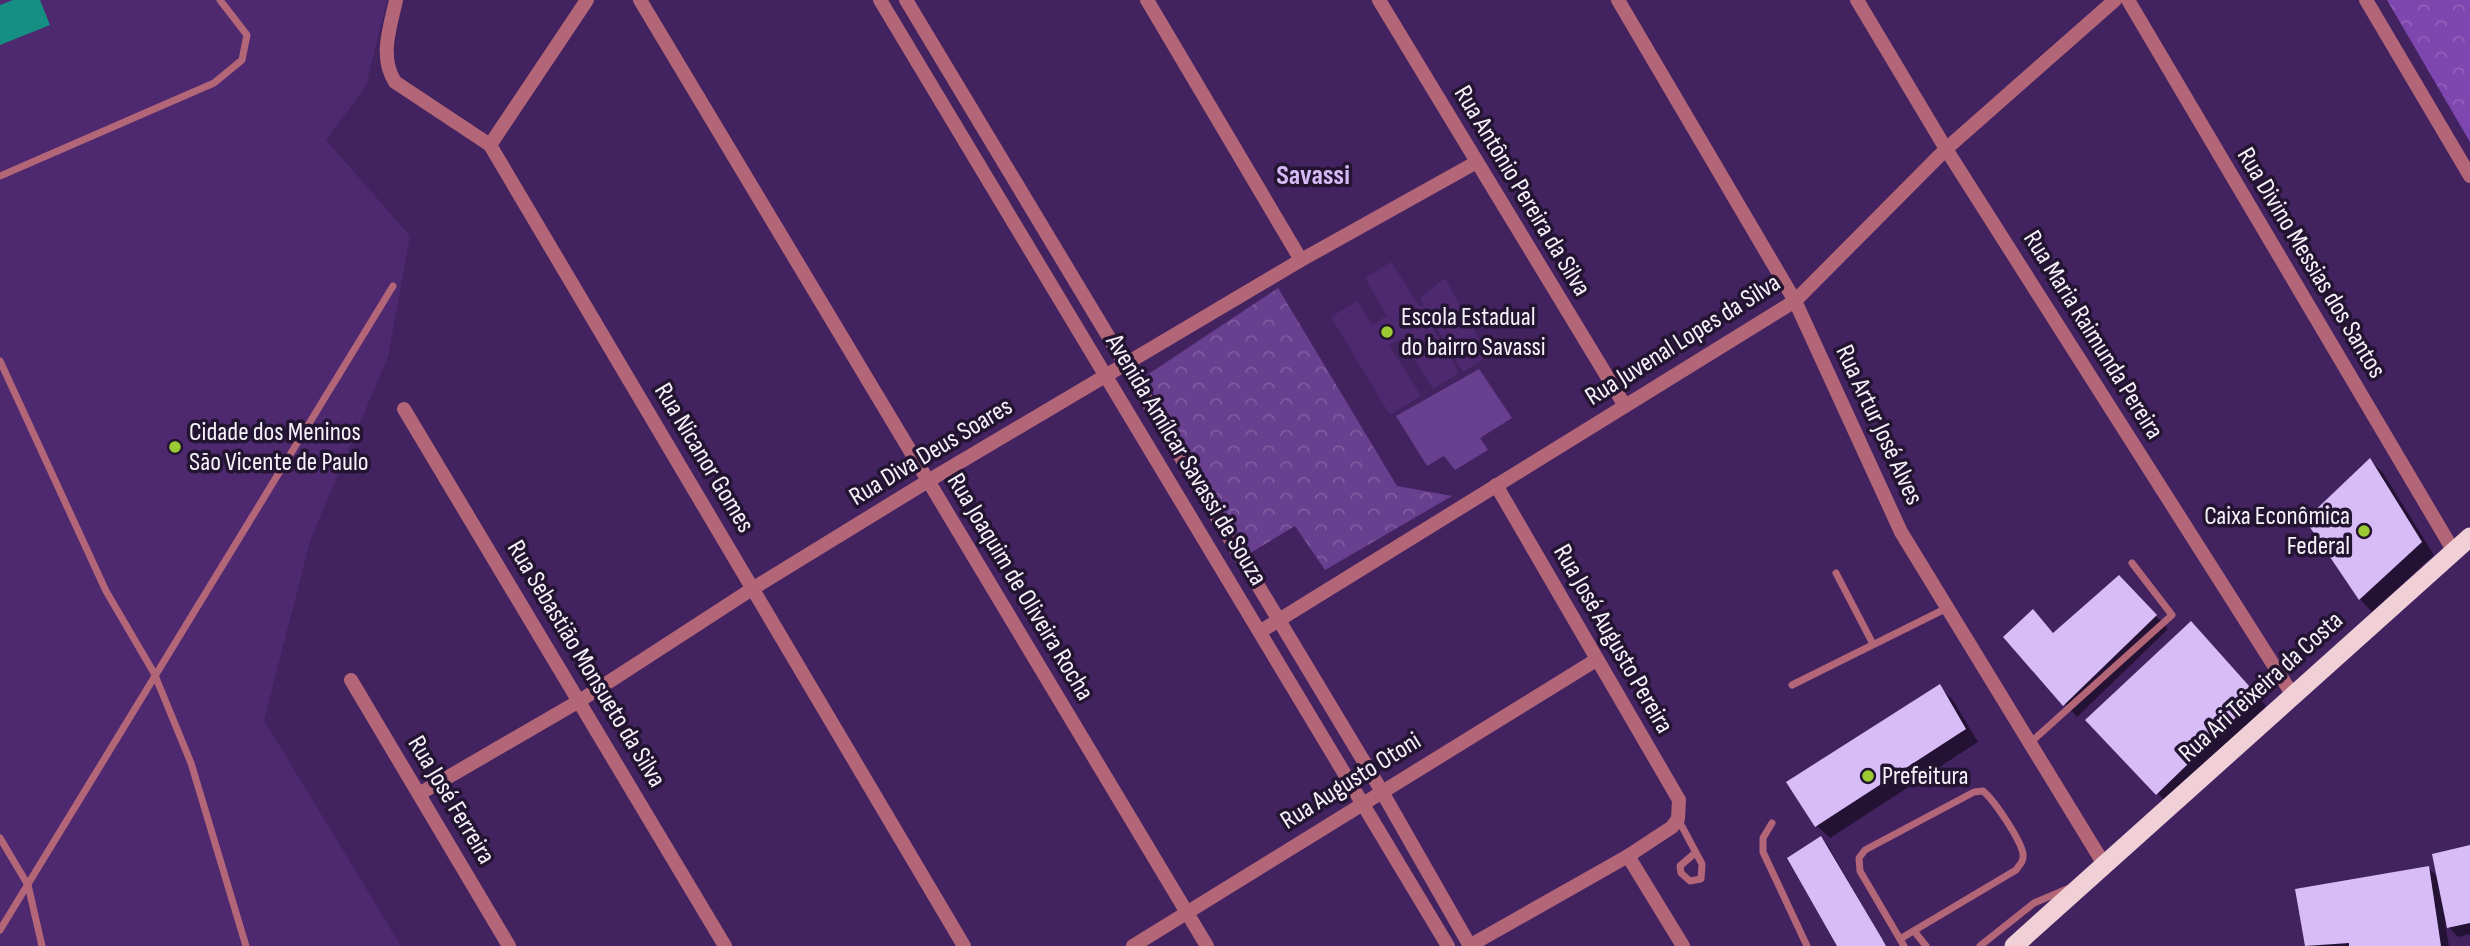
<svg xmlns="http://www.w3.org/2000/svg" width="2470" height="946" viewBox="0 0 2470 946" font-family="'Sofia Sans Condensed',sans-serif">
  <style>
    .built { fill: #4e296f }
    .forest { fill: url(#forest-crowns) }
    .park { fill: url(#park-crowns) }
    .pitch { fill: #693f90 }
    .water { fill: #158e84 }
    .shadow { fill: #0007 }
    .building { fill: #d7bcf7 }
    .lines { fill: none; stroke-linecap: round; stroke-linejoin: round }
    .service { stroke: #b36677; stroke-width: 7 }
    .minor { stroke: #b36677; stroke-width: 14 }
    .tertiary { stroke: #b36677; stroke-width: 14 }
    .trunk { stroke: #f0d0d6; stroke-width: 19 }
    .poi-dot { fill: #9bcb33; stroke: #231531; stroke-width: 2.5 }
    .labels { text-anchor: middle; dominant-baseline: central; stroke-width: 7; stroke-linejoin: round; paint-order: stroke }
    .street-label { font-size: 26px; fill: #f5f2f9; stroke: #231531 }
    .poi-label { font-size: 26px; fill: #f5f2f9; stroke: #231531; text-anchor: start }
    .neighbourhood-label { font-size: 28px; font-weight: bold; fill: #d6baf5; stroke: #231531 }
  </style>
  <defs>
    <pattern id="forest-crowns" width="20" height="18" patternUnits="userSpaceOnUse" patternTransform="scale(1.75)"><rect width="20" height="18" fill="#7e46af"/><path d="M2 6a3 3 0 1 1 6 0M12 15a3 3 0 1 1 6 0" fill="none" stroke="#9161bb"/></pattern>
    <pattern id="park-crowns" width="20" height="18" patternUnits="userSpaceOnUse" patternTransform="scale(1.75)"><rect width="20" height="18" fill="#693f90"/><path d="M2 6a3 3 0 1 1 6 0M12 15a3 3 0 1 1 6 0" fill="none" stroke="#7f5ba0"/></pattern>
  </defs>
  <rect width="100%" height="100%" fill="#432260"/>
  <g class="built">
    <path d="M0 0H387L366 86 326 140 410 236 388 357 311 538 264 720 401 946H0Z"/>
    <path d="M1391 262 1420 307 1424 306 1420 298 1445 278 1488 356 1463 372 1432 320 1429 322 1459 373 1433 389 1402 339 1389 345 1421 396 1390 415 1331 317 1357 301 1372 325 1387 316 1365 278Z"/>
  </g>
  <path class="forest" d="M2387 0H2470V142Z"/>
  <path class="park" d="M1278 288 1397 486 1452 496 1325 570 1295 526 1247 555 1144 377Z"/>
  <path class="pitch" d="M1479 369 1512 418 1480 438 1488 450 1455 470 1444 456 1427 466 1396 416Z"/>
  <path class="water" d="M13 0H40L50 25 0 45V5Z"/>
  <g class="shadow">
    <path d="M2370 460 2383 473 2434 555 2372 612 2360 599 2307 521Z"/>
    <path d="M2132 590 2168 629 2077 717 2006 637 2033 611 2054 634Z"/>
    <path d="M2200 632 2266 706 2167 803 2088 720Z"/>
    <path d="M1939 687 1952 699 1978 742 1830 838 1817 826Z"/>
    <path d="M1821 838 1827 844 1886 946H1839Z"/>
    <path d="M2470 847V934L2458 937 2445 923 2449 946H2306L2297 890 2428 868 2439 878Z"/>
  </g>
  <g class="building">
    <path d="M2370 458 2422 542 2359 600 2305 520Z"/>
    <path d="M2119 575 2157 615 2063 706 2003 637 2033 609 2053 633Z"/>
    <path d="M2191 621 2258 696 2156 795 2085 720Z"/>
    <path d="M1940 684 1966 729 1815 827 1786 782Z"/>
    <path d="M1821 836 1881 937 1886 946H1837L1787 858Z"/>
    <path d="M2470 845V923L2447 928 2432 854Z"/>
    <path d="M2429 866 2441 946H2349V943L2305 946 2295 889Z"/>
  </g>
  <g class="lines">
    <g class="service">
      <path d="M0 176 214 83 242 60 247 35 220 0"/>
      <path d="M0 361 106 591 154 673 191 763 246 946"/>
      <path d="M1836 573 1873 644"/>
      <path d="M1792 685 1947 608"/>
      <path d="M2030 743 2172 615 2132 563"/>
      <path d="M1678 819 1702 864 1701 879 1690 881 1681 873 1680 866 1695 853"/>
      <path d="M1772 823 1763 838V852L1807 946"/>
      <path d="M0 838 28 885 42 946"/>
      <path d="M0 930 393 286"/>
      <path d="M1914 931 1926 946"/>
      <path d="M1900 939 2016 870C2020 864 2024 861 2023 854 2021 840 1994 800 1983 791L1974 792 1865 850 1859 858 1860 871 1904 946"/>
      <path d="M1980 946 2034 903 2067 889"/>
    </g>
    <g class="minor">
      <path d="M396 0C390 28 379 56 395 82L490 145"/>
      <path d="M640 0 1207 946"/>
      <path d="M1147 0 1301 260"/>
      <path d="M1379 0 1625 406"/>
      <path d="M1618 0 1795 301 1901 532 2105 866"/>
      <path d="M2128 0 2453 550"/>
      <path d="M2366 0 2470 176"/>
      <path d="M404 409 725 946"/>
      <path d="M1261 631 1795 301 1946 149 2115 0"/>
      <path d="M351 680 509 946"/>
      <path d="M419 794 581 700 752 589 928 481 1301 260 1475 163"/>
      <path d="M1628 856 1683 946"/>
      <path d="M1133 946 1596 660"/>
      <path d="M1469 946 1628 856 1672 827 1678 819 1679 800 1496 485"/>
    </g>
    <g class="tertiary">
      <path d="M587 0 490 145 964 946"/>
      <path d="M880 0 1448 946"/>
      <path d="M906 0 1381 790 1470 946"/>
      <path d="M1857 0 1946 149 2292 694"/>
    </g>
    <path class="trunk" d="M2014 946 2470 537"/>
  </g>
  <g class="poi-dot">
    <circle cx="1387" cy="332" r="7"/>
    <circle cx="175" cy="447" r="7"/>
    <circle cx="2364" cy="531" r="7"/>
    <circle cx="1868" cy="776" r="7"/>
  </g>
  <g class="labels">
    <g class="street-label">
      <text transform="translate(1522 191) rotate(59)">Rua Antônio Pereira da Silva</text>
      <text transform="translate(2311 263) rotate(59)">Rua Divino Messias dos Santos</text>
      <text transform="translate(2093 335) rotate(58)">Rua Maria Raimunda Pereira</text>
      <text transform="translate(1683 340) rotate(-32)">Rua Juvenal Lopes da Silva</text>
      <text transform="translate(1879 425) rotate(65)">Rua Artur José Alves</text>
      <text transform="translate(931 452) rotate(-31)">Rua Diva Deus Soares</text>
      <text transform="translate(704 458) rotate(59)">Rua Nicanor Gomes</text>
      <text transform="translate(1186 460) rotate(59)">Avenida Amílcar Savassi de Souza</text>
      <text transform="translate(1020 587) rotate(59)">Rua Joaquim de Oliveira Rocha</text>
      <text transform="translate(1613 639) rotate(60)">Rua José Augusto Pereira</text>
      <text transform="translate(586 664) rotate(59)">Rua Sebastião Monsueto da Silva</text>
      <text transform="translate(2261 687) rotate(-42)">Rua Ari Teixeira da Costa</text>
      <text transform="translate(1351 781) rotate(-32)">Rua Augusto Otoni</text>
      <text transform="translate(451 800) rotate(59)">Rua José Ferreira</text>
    </g>
    <g class="poi-label">
      <text x="1401" y="317">Escola Estadual<tspan x="1401" dy="30">do bairro Savassi</tspan></text>
      <text x="189" y="432">Cidade dos Meninos<tspan x="189" dy="30">São Vicente de Paulo</tspan></text>
      <text x="2350" y="516" text-anchor="end">Caixa Econômica<tspan x="2350" dy="30">Federal</tspan></text>
      <text x="1882" y="776">Prefeitura</text>
    </g>
    <g class="neighbourhood-label">
      <text x="1313" y="175">Savassi</text>
    </g>
  </g>
</svg>
